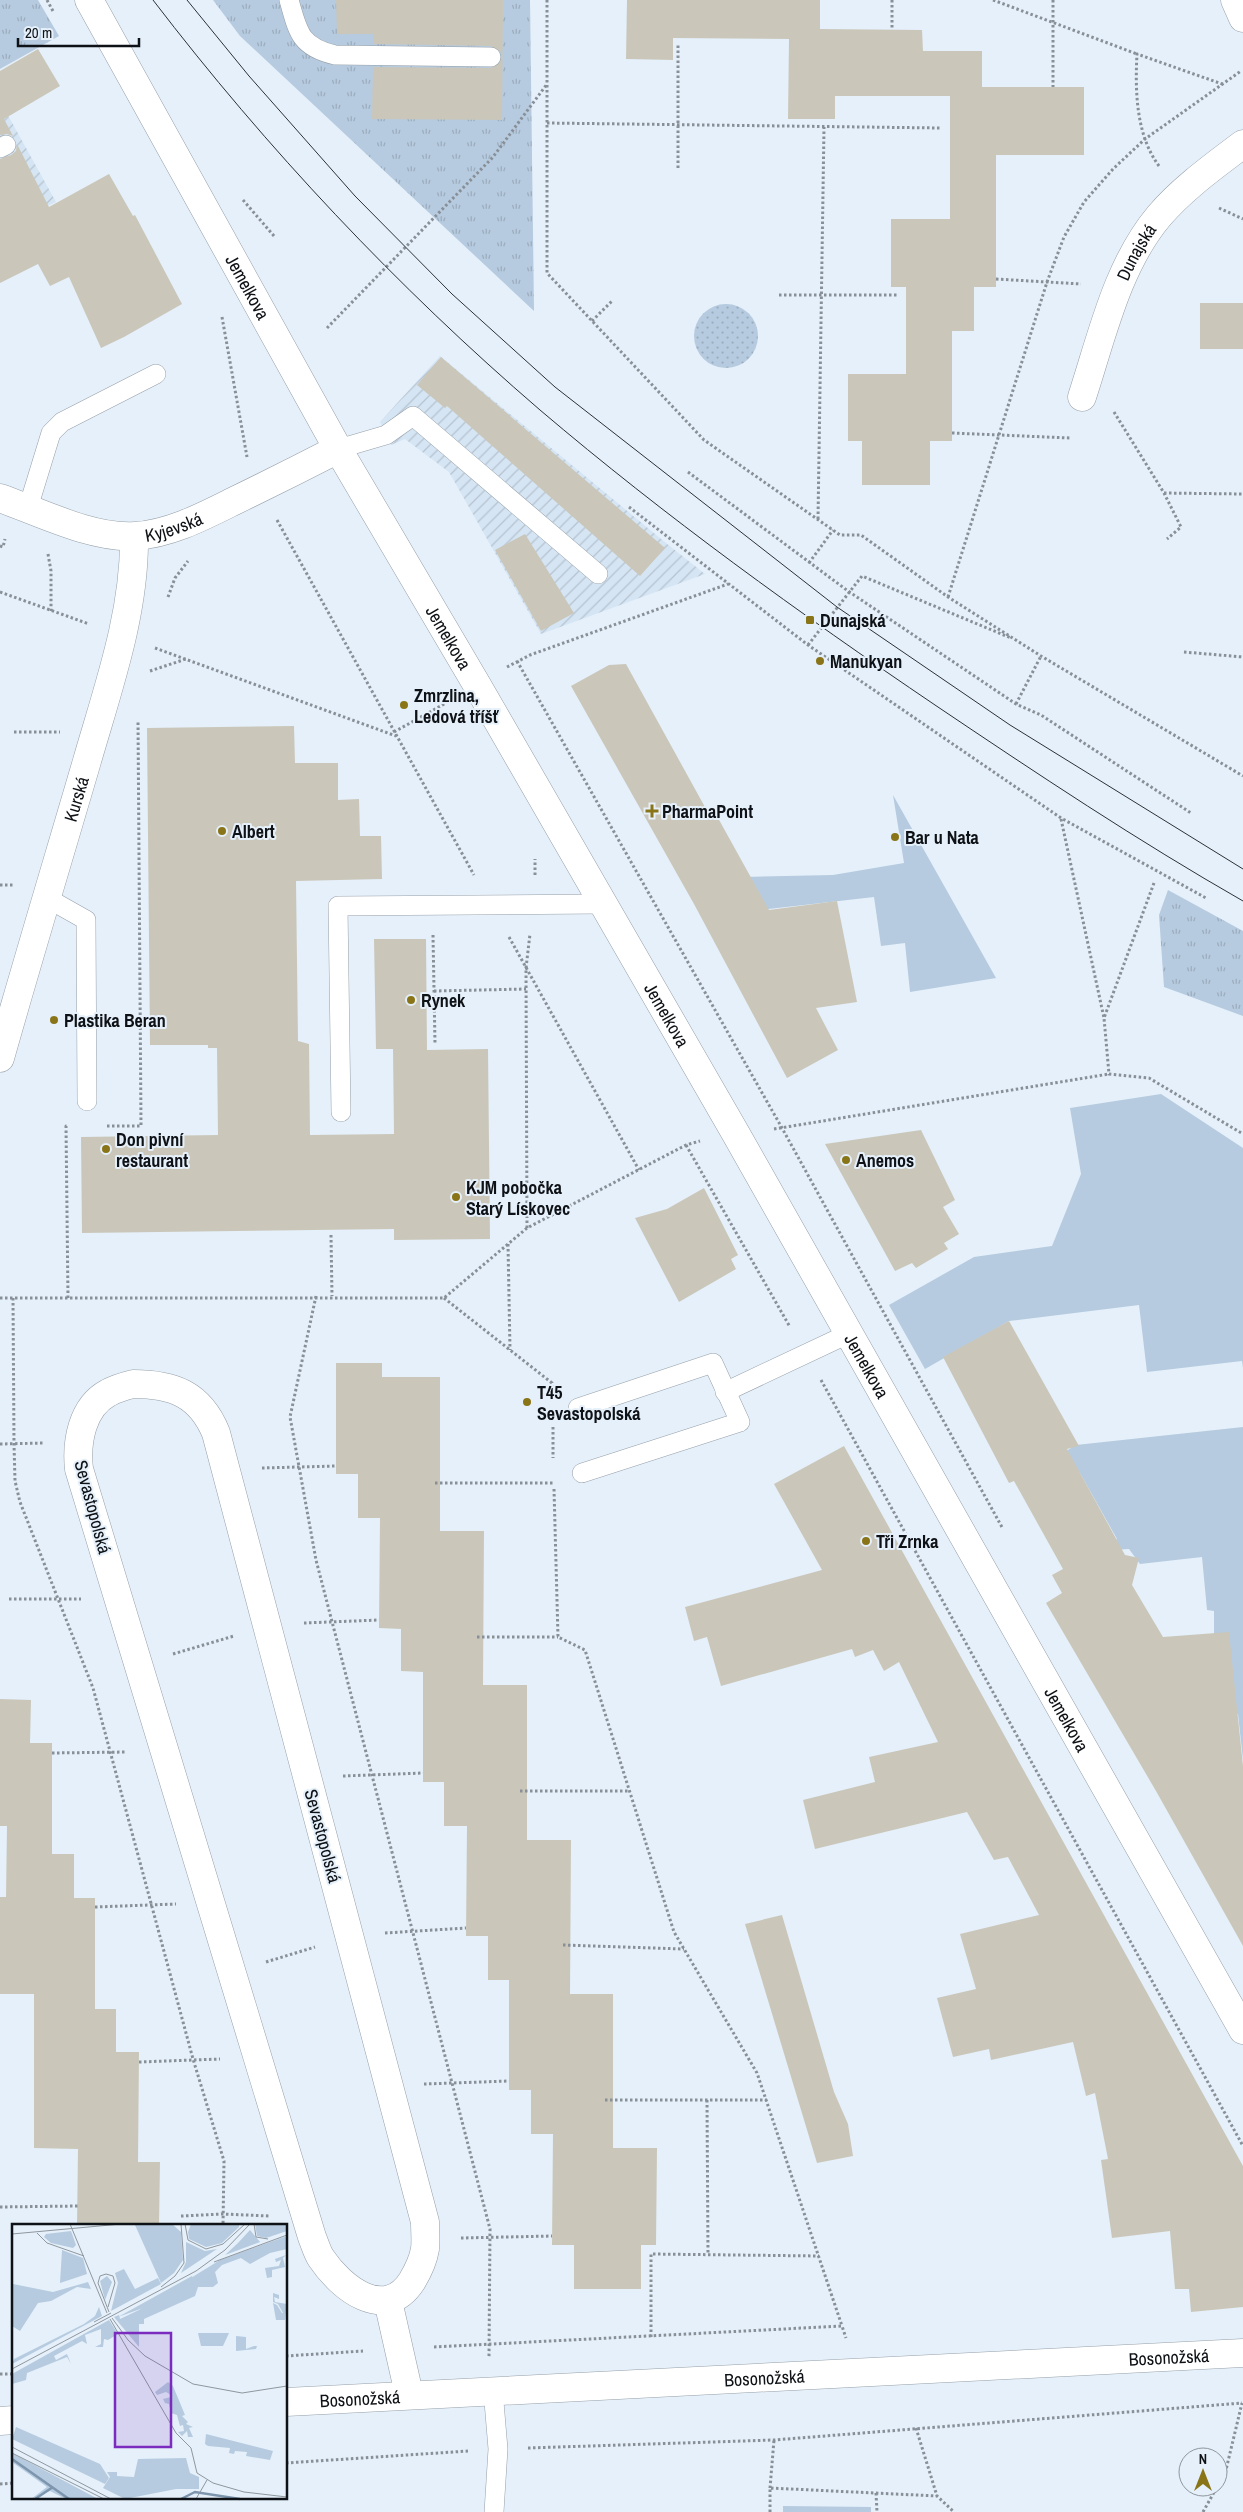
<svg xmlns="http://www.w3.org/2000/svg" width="1243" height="2512" viewBox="0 0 1243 2512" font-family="'Archivo Narrow',sans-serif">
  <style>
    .industrial { fill: url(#industrial-furrows) }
    .grass { fill: url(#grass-tufts) }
    .park { fill: url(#park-dots) }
    .garden { fill: #b6cbdf }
    .building { fill: #cac7ba }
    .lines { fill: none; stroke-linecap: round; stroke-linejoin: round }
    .lane-casing { stroke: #96a0a9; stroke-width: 20 }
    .street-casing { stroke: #96a0a9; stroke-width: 29 }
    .secondary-casing { stroke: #96a0a9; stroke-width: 29 }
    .path { stroke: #888f97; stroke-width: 3; stroke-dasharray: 2.5 2.5; stroke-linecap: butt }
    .lane { stroke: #fff; stroke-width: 19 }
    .street { stroke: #fff; stroke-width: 28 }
    .secondary { stroke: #fff; stroke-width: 28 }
    .tram { stroke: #2c3035; stroke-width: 1 }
    .poi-dot { fill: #897518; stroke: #e5f0fa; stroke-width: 2 }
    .labels { text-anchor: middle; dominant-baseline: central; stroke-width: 4; stroke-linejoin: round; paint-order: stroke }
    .street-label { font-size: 18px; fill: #0e1115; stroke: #e5f0fa }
    .poi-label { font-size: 18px; font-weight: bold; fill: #0e1115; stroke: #e5f0fa; text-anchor: start }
    .inset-river { fill: none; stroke: #7d95ad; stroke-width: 2.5 }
    .inset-road { fill: none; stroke: #8f979e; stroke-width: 1 }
    .view { fill: #7b2cbf; fill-opacity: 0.15; stroke: #7b2cbf; stroke-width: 2.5 }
    .inset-edge { fill: none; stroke: #0e1115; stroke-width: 2.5 }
  </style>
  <defs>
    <pattern id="industrial-furrows" width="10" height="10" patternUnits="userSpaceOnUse" patternTransform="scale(1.25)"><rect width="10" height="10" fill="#d5e5f4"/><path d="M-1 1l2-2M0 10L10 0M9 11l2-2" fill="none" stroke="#b6c3d0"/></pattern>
    <pattern id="grass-tufts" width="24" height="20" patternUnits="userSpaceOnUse" patternTransform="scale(1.25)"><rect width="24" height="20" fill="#b6cbdf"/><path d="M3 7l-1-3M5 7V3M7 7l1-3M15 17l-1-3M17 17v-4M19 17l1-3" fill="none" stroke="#9badbe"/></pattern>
    <pattern id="park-dots" width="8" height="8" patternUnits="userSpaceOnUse" patternTransform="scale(1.25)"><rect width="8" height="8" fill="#b6cbdf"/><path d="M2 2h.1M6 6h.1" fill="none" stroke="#9badbe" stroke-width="1.8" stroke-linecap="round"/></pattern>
  </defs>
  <rect width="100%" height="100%" fill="#e5f0fa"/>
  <g class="industrial">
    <path d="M0 101 56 202 0 229Z"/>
    <path d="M440 356 666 543 705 574 541 634 449 472 405 439 391 445 380 422Z"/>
  </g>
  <g class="grass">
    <path d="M0 0H38L59 36 0 69Z"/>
    <path d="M213 0H530L534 311 240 36Z"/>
    <path d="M1168 890 1243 931V1016L1164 987 1159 915Z"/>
  </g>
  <circle class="park" cx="726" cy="336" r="32"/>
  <g class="garden">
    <path d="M893 795 996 978 910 992 905 943 881 946 874 897 760 910 744 877 833 875 904 863Z"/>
    <path d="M1161 1094 1243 1148V1368L1242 1361 1147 1372 1139 1305 1009 1321 925 1369 889 1305 974 1257 1052 1246 1081 1174 1070 1108Z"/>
    <path d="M1243 1427V1760L1238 1714 1195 1716 1214 1633V1611L1207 1610 1202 1557 1140 1564 1129 1549 1096 1551 1117 1539 1080 1473 1061 1454 1076 1445Z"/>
    <path d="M783 2506 871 2507V2512H783Z"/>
  </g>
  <g class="building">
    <path d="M336 0H503L502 120 372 119 373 67 491 68 500 63 501 52 491 46 373 44V34H337Z"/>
    <path d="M627 0H820V29L922 30 923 51H982V87H1084V155H996V287H974V331H952V441H930V485H862V441H848V374H906V287H891V219H950V96H835V119H788L789 39 673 38V60L626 59Z"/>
    <path d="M38 49 60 86 4 119 13 136 7 134 0 135V71Z"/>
    <path d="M17 144 49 207 109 174 133 216 135 215 182 304 124 337 101 348 69 277 50 286 38 264 0 283V159L11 155 16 151Z"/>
    <rect x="1200" y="303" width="43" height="46"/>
    <path d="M441 357 665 548 640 576 447 406 445 408 417 385Z"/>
    <path d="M525 534 574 613 541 631 495 550Z"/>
    <path d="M626 664 711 818H718L769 910 837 901 857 1002 816 1008 838 1050 787 1078 694 904 571 686 609 665Z"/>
    <path d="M294 726 295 763H338V800L359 799 360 836H381L382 879 296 881 298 1041 309 1044 310 1135 394 1134 393 1049H376L374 939H426L427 1050 488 1049 490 1239 394 1240V1229L82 1233 81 1137 218 1135 217 1048H208V1045H150L147 728Z"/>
    <path d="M921 1130 955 1200 943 1207 959 1234 944 1243 948 1249 916 1268 912 1263 895 1271 825 1144Z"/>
    <path d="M704 1188 738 1255 731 1259 736 1269 679 1302 635 1218 667 1209Z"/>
    <path d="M1009 1321 1079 1446 1067 1449 1125 1555 1139 1558 1132 1585 1163 1637 1229 1632 1243 1766V1946L1156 1791 1046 1603 1062 1593 1052 1575 1063 1569 1014 1481 1009 1483 943 1357Z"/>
    <path d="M336 1363H382V1377H440V1531H484L483 1685H527V1840H571L570 1994H613V2148H657L656 2245H641V2289H574V2245H552L553 2134H531V2090H509V1980H488V1936H466L467 1826H444V1782H423V1672L401 1671V1629L379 1628 380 1518H358V1474H336Z"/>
    <path d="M844 1446 1243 2166V2307L1191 2312 1189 2289H1175L1170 2231 1112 2238 1101 2160 1108 2159 1095 2093 1086 2096 1073 2042 991 2060 989 2049 953 2057 937 1998 976 1989 960 1934 1039 1915 1008 1857 994 1860 967 1812 815 1849 803 1800 875 1782 869 1757 938 1742 899 1662 884 1671 873 1650 855 1657 852 1649 721 1686 707 1637 694 1641 685 1607 822 1570 774 1484Z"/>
    <path d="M0 1699 31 1700 30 1743H52V1854H74V1898H95V2009H116V2052H139L138 2162H160L159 2226H77L78 2149 34 2148V1994H0V1897H6L7 1826H0Z"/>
    <path d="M782 1915 834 2092 848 2124 853 2156 817 2163 745 1924Z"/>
  </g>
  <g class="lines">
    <defs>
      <g id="lane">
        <path d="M289 0C298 32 300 47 335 55L491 57"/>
        <path d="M0 148 6 145"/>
        <path d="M338 449 386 435 413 416 598 574"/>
        <path d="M28 508 51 433 62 422 156 374"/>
        <path d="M47 898 86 920 87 1101"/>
        <path d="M341 1112 338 906 602 904"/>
        <path d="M725 1392 848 1334"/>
        <path d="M578 1408 713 1363 740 1422 582 1473"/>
        <path d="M493 2390 498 2449 494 2512"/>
      </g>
      <g id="street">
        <path d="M1235 0 1243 18"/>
        <path id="s1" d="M1082 397C1102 336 1117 266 1159 216 1183 188 1214 166 1243 144"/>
        <path id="s2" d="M0 498C39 512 93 539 135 536 169 534 202 517 232 502 267 485 303 467 338 449"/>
        <path id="s3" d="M0 1058C28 959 58 860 87 761 108 688 135 613 134 537"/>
        <path d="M133 1384C173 1384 200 1394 216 1433L425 2222C425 2231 426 2241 425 2249 423 2261 418 2271 412 2281 385 2323 341 2288 321 2258 317 2252 315 2244 312 2237L79 1469C76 1442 82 1407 108 1393 115 1389 125 1386 133 1384Z"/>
        <path d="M388 2301 409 2394"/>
        <path id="s4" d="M286 2402 1243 2353"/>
        <path d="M0 2421 14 2420"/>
      </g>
      <g id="secondary">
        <path id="s5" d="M89 0 338 449 477 685 736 1134 1243 2030"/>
      </g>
    </defs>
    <use href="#lane" class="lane-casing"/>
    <use href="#street" class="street-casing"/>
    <use href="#secondary" class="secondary-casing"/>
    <g class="path">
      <path d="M47 0 54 13"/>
      <path d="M547 0V273L704 440 840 535H861L948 597 1041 656 1243 776"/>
      <path d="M892 0V29"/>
      <path d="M993 0 1137 54"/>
      <path d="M1053 0V87"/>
      <path d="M547 123 941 128"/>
      <path d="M1159 166C1136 135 1135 91 1137 54L1225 85"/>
      <path d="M678 168V45"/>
      <path d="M243 200 274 236"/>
      <path d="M1219 208 1243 219"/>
      <path d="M996 279 1081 284"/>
      <path d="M779 295H898"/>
      <path d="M222 317 247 457"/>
      <path d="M592 321 613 300"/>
      <path d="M327 328 493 157 547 84"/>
      <path d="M1114 412 1164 493 1181 527 1167 539"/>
      <path d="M952 433 1070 438"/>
      <path d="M688 472 848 591 1016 704 1041 715 1191 813"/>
      <path d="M1164 493 1243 494"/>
      <path d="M629 507 808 645 1061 818 1206 898"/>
      <path d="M818 519 824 127"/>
      <path d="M277 520 474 875"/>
      <path d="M0 546 3 547 5 539"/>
      <path d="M48 554 51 571V611"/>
      <path d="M809 563 833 530"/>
      <path d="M0 592 89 624"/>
      <path d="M168 597 175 578 188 561"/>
      <path d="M948 597 1047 282 1064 237 1084 202 1113 169 1145 139 1241 71"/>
      <path d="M808 645 862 576 1011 638"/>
      <path d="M155 648 396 736"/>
      <path d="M1184 652 1243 657"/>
      <path d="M517 661 782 1128 1003 1529"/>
      <path d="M507 667 530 655 728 584"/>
      <path d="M150 671 186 659"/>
      <path d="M1016 704 1041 656"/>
      <path d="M14 732H60"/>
      <path d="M394 732 446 703"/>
      <path d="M1061 819 1104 1018"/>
      <path d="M535 875V859"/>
      <path d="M1154 883 1104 1018 1109 1074 1149 1078 1243 1134"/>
      <path d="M0 885H14"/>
      <path d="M433 935 435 1044"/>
      <path d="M509 937 639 1170"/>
      <path d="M434 991 526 989"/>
      <path d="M107 1126H141L138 721"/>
      <path d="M774 1129 1109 1074"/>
      <path d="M686 1145 790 1327"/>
      <path d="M527 1228 526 968 530 934"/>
      <path d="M331 1235 332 1296"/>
      <path d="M508 1244 510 1350"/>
      <path d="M316 1296 290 1417 316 1560 490 2229 489 2357"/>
      <path d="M0 1298H444L527 1228 686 1145 700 1141"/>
      <path d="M13 1298 14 1444 15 1481 20 1502 93 1688 193 2059 224 2161 223 2226"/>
      <path d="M68 1298 66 1126H69"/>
      <path d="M444 1298 552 1383V1390"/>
      <path d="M821 1380 1243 2146"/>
      <path d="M553 1427V1458"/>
      <path d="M0 1444 44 1443"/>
      <path d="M262 1468 336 1466"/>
      <path d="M435 1483H554"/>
      <path d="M554 1489 558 1637 585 1650 674 1932 757 2073 842 2326"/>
      <path d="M9 1599H81"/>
      <path d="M304 1623 379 1620"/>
      <path d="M477 1637H558"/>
      <path d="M173 1654 234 1636"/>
      <path d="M52 1753 127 1752"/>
      <path d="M343 1776 423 1773"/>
      <path d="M520 1791H629"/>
      <path d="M95 1907 176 1904"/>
      <path d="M385 1933 466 1928"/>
      <path d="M563 1945 684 1949"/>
      <path d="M266 1962 315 1947"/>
      <path d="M139 2062 220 2059"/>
      <path d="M424 2084 509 2081"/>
      <path d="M605 2100H767"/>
      <path d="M707 2100 708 2255"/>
      <path d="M0 2207 78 2206"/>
      <path d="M181 2216 223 2214 269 2216"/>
      <path d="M461 2238 552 2236"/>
      <path d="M651 2337V2254L819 2256"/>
      <path d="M434 2347 842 2326 846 2338"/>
      <path d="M286 2356 363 2351"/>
      <path d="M0 2374H14"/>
      <path d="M916 2428 937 2496"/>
      <path d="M528 2448 774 2440 1242 2403"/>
      <path d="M286 2463 468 2451"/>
      <path d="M0 2484 14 2483"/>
      <path d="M1218 2486 1225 2474 1242 2403"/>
      <path d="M770 2488 774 2440"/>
      <path d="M876 2493 877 2512"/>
      <path d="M770 2512V2488L937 2496 954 2512"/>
      <path d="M1203 2512 1217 2487"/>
    </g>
    <use href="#lane" class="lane"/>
    <use href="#street" class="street"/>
    <use href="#secondary" class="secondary"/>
    <g class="tram">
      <path d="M153 0C267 149 397 287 540 410 666 517 799 613 935 705 1036 773 1138 841 1243 901"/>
      <path d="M187 0 249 76 355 196 452 294 555 387 837 607 1010 725 1243 869"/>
    </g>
  </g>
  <g class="poi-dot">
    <rect x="805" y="615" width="10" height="10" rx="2.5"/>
    <circle cx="820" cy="661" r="5"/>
    <circle cx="404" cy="705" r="5"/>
    <path d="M649.5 803.5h5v5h5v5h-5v5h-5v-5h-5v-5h5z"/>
    <circle cx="222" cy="831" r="5"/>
    <circle cx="895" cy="837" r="5"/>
    <circle cx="411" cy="1000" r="5"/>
    <circle cx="54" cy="1020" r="5"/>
    <circle cx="106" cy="1149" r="5"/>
    <circle cx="846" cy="1160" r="5"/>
    <circle cx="456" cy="1197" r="5"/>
    <circle cx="527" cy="1402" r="5"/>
    <circle cx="866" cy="1541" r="5"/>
  </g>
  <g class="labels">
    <g class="street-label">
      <text stroke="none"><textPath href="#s1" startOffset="155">Dunajská</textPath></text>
      <text stroke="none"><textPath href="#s5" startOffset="328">Jemelkova</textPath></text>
      <text stroke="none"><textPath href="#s2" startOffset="181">Kyjevská</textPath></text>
      <text stroke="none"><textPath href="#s5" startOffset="732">Jemelkova</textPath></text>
      <text stroke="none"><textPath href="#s3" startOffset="270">Kurská</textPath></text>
      <text stroke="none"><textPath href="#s5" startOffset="1168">Jemelkova</textPath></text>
      <text stroke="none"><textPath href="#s5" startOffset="1572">Jemelkova</textPath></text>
      <text transform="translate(93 1507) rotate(75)">Sevastopolská</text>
      <text stroke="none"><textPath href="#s5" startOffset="1978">Jemelkova</textPath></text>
      <text transform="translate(323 1836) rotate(75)">Sevastopolská</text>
      <text stroke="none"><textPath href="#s4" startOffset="884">Bosonožská</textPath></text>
      <text stroke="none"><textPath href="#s4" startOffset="479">Bosonožská</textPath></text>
      <text stroke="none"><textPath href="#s4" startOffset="74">Bosonožská</textPath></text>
    </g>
    <g class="poi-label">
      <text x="820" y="620">Dunajská</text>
      <text x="830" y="661">Manukyan</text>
      <text x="414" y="695">Zmrzlina,<tspan x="414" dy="21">Ledová tříšť</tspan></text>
      <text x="662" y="811">PharmaPoint</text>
      <text x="232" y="831">Albert</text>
      <text x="905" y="837">Bar u Nata</text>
      <text x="421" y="1000">Rynek</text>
      <text x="64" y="1020">Plastika Beran</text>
      <text x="116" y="1139">Don pivní<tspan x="116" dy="21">restaurant</tspan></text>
      <text x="856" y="1160">Anemos</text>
      <text x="466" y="1187">KJM pobočka<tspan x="466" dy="21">Starý Lískovec</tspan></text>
      <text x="537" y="1392">T45<tspan x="537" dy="21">Sevastopolská</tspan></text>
      <text x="876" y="1541">Tři Zrnka</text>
    </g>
  </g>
  <g transform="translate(12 2224)">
    <rect width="275" height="275" fill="#e5f0fa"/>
    <path d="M160 0 169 8 171 36 162 49 149 59 123 1ZM179 0H227V3L210 19 194 23 177 15 176 8ZM243 0H275V7L254 14 245 12ZM238 6 248 18 213 31 226 19ZM275 12V25L258 29 238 40 229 34 210 41 203 48 206 59 201 63H186L183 72 132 95V100H127V123L102 93 107 91 108 95 127 86 208 36ZM174 18 193 27 205 25 169 49 174 38ZM50 26 71 34 75 50 48 59ZM274 31 271 34 273 43 260 46V53L255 54 253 44 267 42 269 36 264 38 263 35ZM112 45 123 65 146 54 149 60 99 87 106 59 103 49ZM95 52 100 58 93 76 88 57ZM76 58 79 65 65 63 39 77 26 79 8 107 0 102 1 60 41 68ZM261 69 267 71V75L262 73 263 78 275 80 273 96H264L261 79 265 81 270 89H271L266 80 261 78ZM87 83 90 92 0 140 2 135 72 100 83 92ZM97 96 106 110 96 116 92 115 91 123H83L89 120V105L73 111 75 120 70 117 42 132 44 136 55 130 59 140 55 133 15 149 14 156 0 160V150ZM224 112 234 113V125L242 122H245L244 125 224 127ZM0 229 86 275H54L38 267 19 275 35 263 0 238Z" fill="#b6cbdf"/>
    <path d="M59 7 64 21 61 24 39 19 32 13 34 10ZM180 52 181 55 148 75V78L106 93Z" fill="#b6cbdf"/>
    <path d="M4 203 88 240 97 254 93 260 0 215Z" fill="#b6cbdf"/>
    <path d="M186 109H217L211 122H189ZM156 158 161 162 173 191 170 192 176 198 174 200 181 203 177 204 181 213H176L175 207 170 212 166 208 172 207 171 201 168 202 165 191 159 189 157 180 153 179 151 175 159 173V171L154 168 145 171 143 168ZM194 210 261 227 258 236 234 232 235 228 223 227 222 230 217 229 218 224 196 222 193 220ZM174 234 178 249 187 253V265H164L113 275 91 264 98 253 95 248H105V252L122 253 126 235Z" fill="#b6cbdf"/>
    <path class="inset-river" d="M0 235 57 275M23 275 41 263M169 275 183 268 228 275"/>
    <path class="inset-road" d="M58 0 95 89M173 0 176 16 194 25 211 20 233 0M242 0 244 13 256 15M25 9 35 19 72 32M0 10 109 0M202 38 275 11M149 63 163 52 172 39 169 0M96 83 103 59 101 52 94 50 88 52 86 59 97 88M100 94 116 116 133 132 181 160 230 169 275 162M98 95 164 209 179 224 185 249 201 259 232 268 275 273M82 98 99 89M0 145 184 47 213 26 238 0M0 223 99 275M0 229 92 275M184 275 195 256"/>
    <path class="view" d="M103 109H159V223H103Z"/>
    <rect width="275" height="275" class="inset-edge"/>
  </g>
  <g transform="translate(1203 2472)"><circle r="24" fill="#e5f0fa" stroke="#8f979e"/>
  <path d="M0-4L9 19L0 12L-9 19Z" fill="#897518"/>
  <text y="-8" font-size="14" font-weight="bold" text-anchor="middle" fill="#0e1115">N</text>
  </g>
  <path d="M18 38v8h121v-8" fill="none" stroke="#0e1115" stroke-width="2.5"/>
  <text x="25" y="38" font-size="15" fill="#0e1115" stroke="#e5f0fa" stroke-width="4" paint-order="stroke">20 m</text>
</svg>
